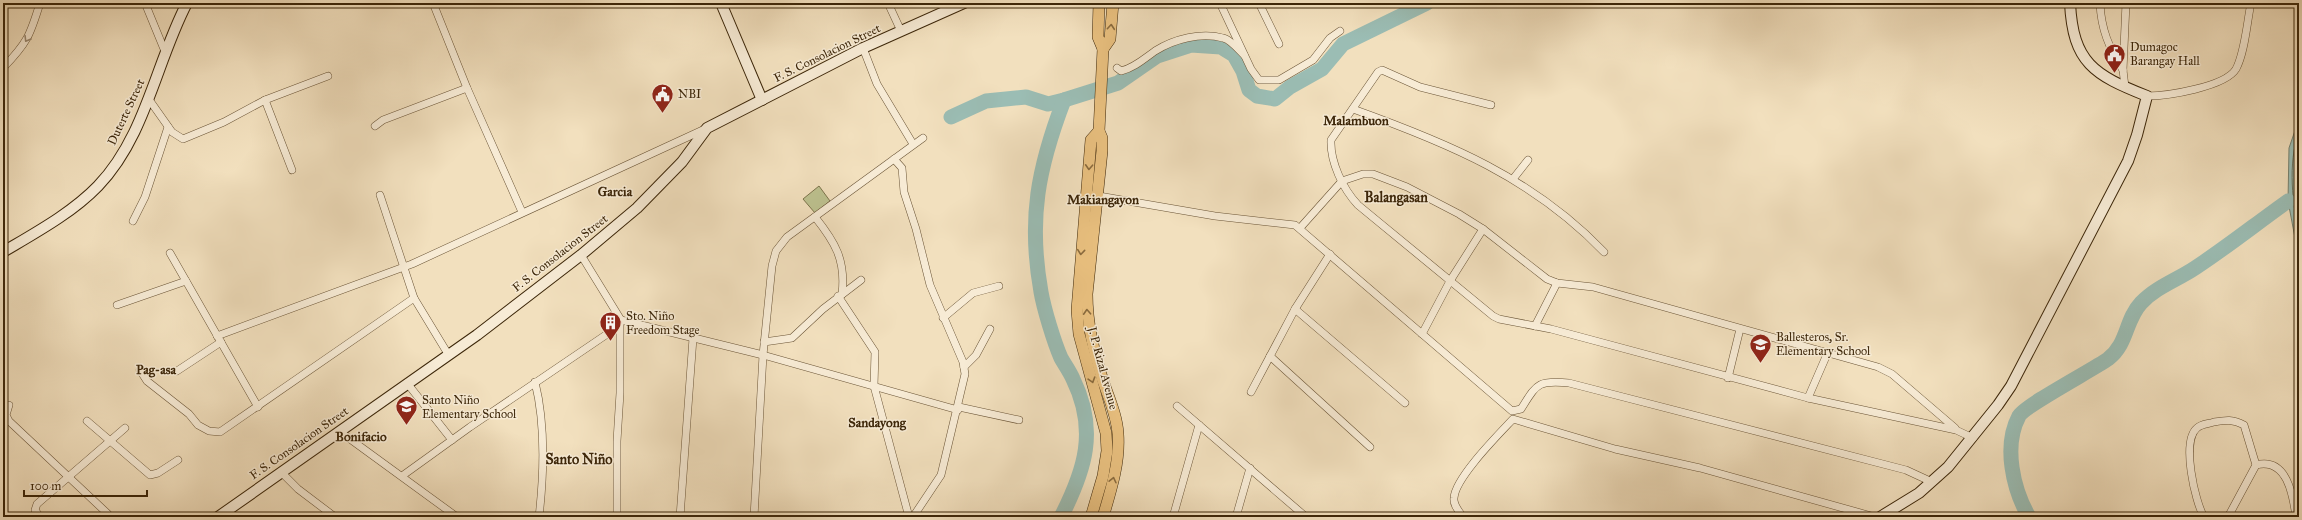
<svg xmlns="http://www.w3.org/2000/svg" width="2302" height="520" viewBox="0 0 2302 520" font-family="'IM FELL Great Primer',serif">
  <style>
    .green { fill: #bdc290; stroke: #7c744c }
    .water { fill: #9bbdb4; stroke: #758170 }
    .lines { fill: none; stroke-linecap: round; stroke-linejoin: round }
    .shore { stroke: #6c725e; stroke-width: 1 }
    .river { stroke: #9bbdb4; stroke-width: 15 }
    .street-casing { stroke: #6a5436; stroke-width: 8 }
    .secondary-casing { stroke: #3c2609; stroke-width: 12 }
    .primary-casing { stroke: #3c2609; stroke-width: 12 }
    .street { stroke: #f7ebd5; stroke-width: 7 }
    .secondary { stroke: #f7ebd5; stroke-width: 10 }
    .primary { stroke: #e9c07f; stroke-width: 11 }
    .oneway { stroke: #8a6b3e }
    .oneway2 { stroke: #9a886f }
    .labels { text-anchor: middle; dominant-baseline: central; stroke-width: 3; stroke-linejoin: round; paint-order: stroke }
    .poi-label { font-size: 12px; fill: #3c2609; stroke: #f7ebd5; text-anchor: start }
    .street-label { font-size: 12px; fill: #3c2609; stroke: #f7ebd5 }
    .neighbourhood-label { font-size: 13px; font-weight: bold; fill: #3c2609; stroke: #f7ebd5 }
    .quarter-label { font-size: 14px; font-weight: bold; fill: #3c2609; stroke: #f7ebd5 }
  </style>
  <rect width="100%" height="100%" fill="#f2e0be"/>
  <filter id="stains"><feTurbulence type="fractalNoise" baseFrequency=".005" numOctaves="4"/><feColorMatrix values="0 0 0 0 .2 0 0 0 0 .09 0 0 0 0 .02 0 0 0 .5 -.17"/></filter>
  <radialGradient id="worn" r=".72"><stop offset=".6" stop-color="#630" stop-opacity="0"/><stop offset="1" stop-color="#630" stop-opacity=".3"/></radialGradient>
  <path class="green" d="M819 186 830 201 815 213 803 199Z"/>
  <path class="water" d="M2299 119V259L2288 201 2289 148Z"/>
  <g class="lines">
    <g class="shore">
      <path d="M2299 131C2287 166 2293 202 2299 237"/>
      <path d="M2299 147 2297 200 2299 209"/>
    </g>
    <g class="river">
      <path d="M951 117 986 101 1026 97 1048 104 1064 100 1118 83 1157 56 1191 45 1221 47 1234 55 1243 71 1249 90 1257 96 1275 99 1290 87 1322 69 1343 44 1427 3"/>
      <path d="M1061 517C1085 470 1098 430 1073 379 1070 372 1065 365 1061 358 1054 342 1044 309 1041 292 1028 219 1038 168 1064 100"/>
      <path d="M2029 517C2013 489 2003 446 2019 416 2024 406 2094 369 2108 359 2128 344 2125 320 2141 303 2156 287 2177 280 2195 268 2227 247 2257 223 2288 201"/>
    </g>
    <defs>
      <g id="street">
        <path d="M145 3 166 54"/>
        <path d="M433 3 467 88 522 212"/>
        <path d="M888 3 901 31"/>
        <path d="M1220 3 1251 69 1259 80H1279L1313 60 1330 38 1340 31"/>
        <path d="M1259 3 1279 44"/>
        <path d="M2100 3C2101 29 2109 48 2123 70"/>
        <path d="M863 48 877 84 913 144"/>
        <path d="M3 68C27 43 30 36 40 3"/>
        <path d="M1117 68 1121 71C1134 68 1145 58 1155 51 1174 39 1201 32 1223 38 1230 39 1239 50 1244 55"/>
        <path d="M2125 87 2123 70 2126 3"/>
        <path d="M2147 96C2167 96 2225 87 2236 69 2245 52 2247 22 2251 3"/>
        <path d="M148 98 172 132 183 139 224 122 265 100 328 76"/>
        <path d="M265 100 292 170"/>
        <path d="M1491 105 1420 87 1382 70 1378 72 1331 140C1330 162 1343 189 1358 205L1493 316 1499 319 1551 329 1808 398 1956 430 1973 438"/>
        <path d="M1353 109C1448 143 1533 178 1604 252"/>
        <path d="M375 126 383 120 467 88"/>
        <path d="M894 159 902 168 904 192 916 229 930 285 963 362 965 374 941 475 913 517"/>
        <path d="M1513 179 1528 160"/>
        <path d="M380 195 414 298 448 354"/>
        <path d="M1093 195 1215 216 1295 225 1512 411 1521 409C1537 384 1537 380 1569 383L1906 470 1932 482"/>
        <path d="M815 217C835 242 846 260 842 294"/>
        <path d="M133 221 145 197 168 127"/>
        <path d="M1300 228 1342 181 1363 174H1373L1407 187 1459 214 1483 229 1547 279 1557 283 1593 287 1878 367 1892 374 1955 428"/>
        <path d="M170 253 258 407"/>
        <path d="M581 255 621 320 763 355 958 410"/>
        <path d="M838 296 875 352 874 386 909 517"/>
        <path d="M117 305 186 281"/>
        <path d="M1295 309 1405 403"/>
        <path d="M943 318 973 293 999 286"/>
        <path d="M1535 326 1557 283"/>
        <path d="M1422 334 1450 281 1483 229"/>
        <path d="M217 336 412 264 705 129"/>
        <path d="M764 342 792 338 823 309 861 280"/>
        <path d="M1270 356 1370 447"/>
        <path d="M964 367 976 355 990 329"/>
        <path d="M140 370 147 381 189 414 198 425 209 431 220 432 414 298"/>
        <path d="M177 371 221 342"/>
        <path d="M1728 378 1740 329"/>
        <path d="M535 382C546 426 544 473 539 517"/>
        <path d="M407 383 452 440"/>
        <path d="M1251 392 1295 309 1330 254"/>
        <path d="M1808 398 1828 352"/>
        <path d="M9 405 6 415 9 421 108 514"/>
        <path d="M1177 406 1306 517"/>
        <path d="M959 407 1019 420"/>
        <path d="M87 421 150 475 158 473 178 460"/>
        <path d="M339 431 457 517"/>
        <path d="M2256 465C2287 457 2293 495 2296 517"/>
        <path d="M281 472 298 489 335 517"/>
        <path d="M402 476 470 427 619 326"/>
        <path d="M40 517 35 510 37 504 125 428"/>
        <path d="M617 517V441L620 393V324"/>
        <path d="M680 517 693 338"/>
        <path d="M754 517 763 355 772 266 776 251 787 237 923 138"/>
        <path d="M1173 517 1199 425"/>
        <path d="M1236 517 1250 468"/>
        <path d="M1463 517C1459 511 1453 505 1454 498 1455 478 1498 435 1513 419L1615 449 1700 468 1875 517"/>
        <path d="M2204 517C2195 502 2181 441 2197 428 2201 424 2208 424 2214 422 2226 420 2233 419 2244 425L2256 465 2228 517"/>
      </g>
      <g id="secondary">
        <path d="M721 3 762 100"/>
        <path d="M3 252C35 233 72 213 98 186 146 136 156 62 187 3"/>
        <path d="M218 517 477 335 581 255 637 208 682 162 707 128 863 48 964 3"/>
        <path d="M1880 517 1919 493 1948 467 1998 405 2011 386 2128 161 2137 135 2147 96C2094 75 2073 63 2070 3"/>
      </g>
      <g id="primary">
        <path d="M1099 3 1098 37 1103 49 1099 131 1102 138V151L1087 294C1087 325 1094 352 1103 381 1109 398 1117 416 1118 434 1120 462 1111 490 1103 517"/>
        <path d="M1103 49 1110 39 1113 3"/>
        <path d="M1091 517 1103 476 1107 451 1106 433 1079 334 1077 310 1091 140 1099 131"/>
      </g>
    </defs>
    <use href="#street" class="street-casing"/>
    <use href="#secondary" class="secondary-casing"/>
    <use href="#primary" class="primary-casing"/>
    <use href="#street" class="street"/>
    <use href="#secondary" class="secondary"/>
    <use href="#primary" class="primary"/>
  </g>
  <defs><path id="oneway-chevron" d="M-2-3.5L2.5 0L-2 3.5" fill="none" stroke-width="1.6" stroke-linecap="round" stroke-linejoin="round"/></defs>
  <g class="oneway">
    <use href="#oneway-chevron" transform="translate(1111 27) rotate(-85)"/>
    <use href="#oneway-chevron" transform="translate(1089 167) rotate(93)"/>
    <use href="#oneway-chevron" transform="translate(1081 252) rotate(96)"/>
    <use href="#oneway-chevron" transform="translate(1087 312) rotate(-93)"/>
    <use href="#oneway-chevron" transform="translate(1092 380) rotate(73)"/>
    <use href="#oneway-chevron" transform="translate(1113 480) rotate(-77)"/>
  </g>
  <use class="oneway2" href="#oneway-chevron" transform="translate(27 39) rotate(121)"/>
  <defs>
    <symbol id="civic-pin" viewBox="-11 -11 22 30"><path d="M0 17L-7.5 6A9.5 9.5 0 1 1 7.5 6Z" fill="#8f2418" stroke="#f7ebd5"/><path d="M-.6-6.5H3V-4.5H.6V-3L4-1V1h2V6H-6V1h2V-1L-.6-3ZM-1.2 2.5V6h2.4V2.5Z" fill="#fff"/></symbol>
    <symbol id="building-pin" viewBox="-11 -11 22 30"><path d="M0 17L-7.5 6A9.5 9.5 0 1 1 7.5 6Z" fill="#8f2418" stroke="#f7ebd5"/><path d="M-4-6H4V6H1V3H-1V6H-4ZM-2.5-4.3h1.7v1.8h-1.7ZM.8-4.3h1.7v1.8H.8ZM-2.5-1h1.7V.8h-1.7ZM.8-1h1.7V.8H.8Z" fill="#fff"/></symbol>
    <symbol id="school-pin" viewBox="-11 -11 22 30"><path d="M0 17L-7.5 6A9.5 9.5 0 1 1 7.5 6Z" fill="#8f2418" stroke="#f7ebd5"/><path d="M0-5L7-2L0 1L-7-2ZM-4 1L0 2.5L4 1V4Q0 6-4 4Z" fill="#fff"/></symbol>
  </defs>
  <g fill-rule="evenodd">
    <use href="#civic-pin" x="2102" y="42" width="25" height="34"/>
    <use href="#civic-pin" x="650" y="82" width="25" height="34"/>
    <use href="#building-pin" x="598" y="310" width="25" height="34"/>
    <use href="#school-pin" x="1748" y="332" width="25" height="34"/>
    <use href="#school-pin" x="394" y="394" width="25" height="34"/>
  </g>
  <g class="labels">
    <g class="poi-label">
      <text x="2130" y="47">Dumagoc<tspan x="2130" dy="14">Barangay Hall</tspan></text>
      <text x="678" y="94">NBI</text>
      <text x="626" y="316">Sto. Niño<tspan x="626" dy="14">Freedom Stage</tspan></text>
      <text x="1776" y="337">Ballesteros, Sr.<tspan x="1776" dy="14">Elementary School</tspan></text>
      <text x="422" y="400">Santo Niño<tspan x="422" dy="14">Elementary School</tspan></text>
    </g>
    <g class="street-label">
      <text transform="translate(827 53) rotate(-26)">F. S. Consolacion Street</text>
      <text transform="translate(126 112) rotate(-65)">Duterte Street</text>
      <text transform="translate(560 253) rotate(-38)">F. S. Consolacion Street</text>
      <text transform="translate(1103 368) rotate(75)">J. P. Rizal Avenue</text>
      <text transform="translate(299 443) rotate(-35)">F. S. Consolacion Street</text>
    </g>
    <g class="neighbourhood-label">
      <text x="1356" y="121">Malambuon</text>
      <text x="615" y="192">Garcia</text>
      <text x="1103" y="200">Makiangayon</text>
      <text x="156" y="370">Pag-asa</text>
      <text x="877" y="423">Sandayong</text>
      <text x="361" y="437">Bonifacio</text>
    </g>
    <g class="quarter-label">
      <text x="1396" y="197">Balangasan</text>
      <text x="579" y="459">Santo Niño</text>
    </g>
  </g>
  <rect width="2302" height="520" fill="none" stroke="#f2e0be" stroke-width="16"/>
  <rect x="4" y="4" width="2294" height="512" fill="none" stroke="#3c2609" stroke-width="2"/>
  <rect x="8" y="8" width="2286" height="504" fill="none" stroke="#3c2609"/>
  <path d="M24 490v6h123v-6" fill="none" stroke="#3c2609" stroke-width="2"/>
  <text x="30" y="490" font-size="12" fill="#3c2609" stroke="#f7ebd5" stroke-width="3" paint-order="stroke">100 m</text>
  <rect width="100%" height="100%" filter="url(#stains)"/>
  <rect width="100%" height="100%" fill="url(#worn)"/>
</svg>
